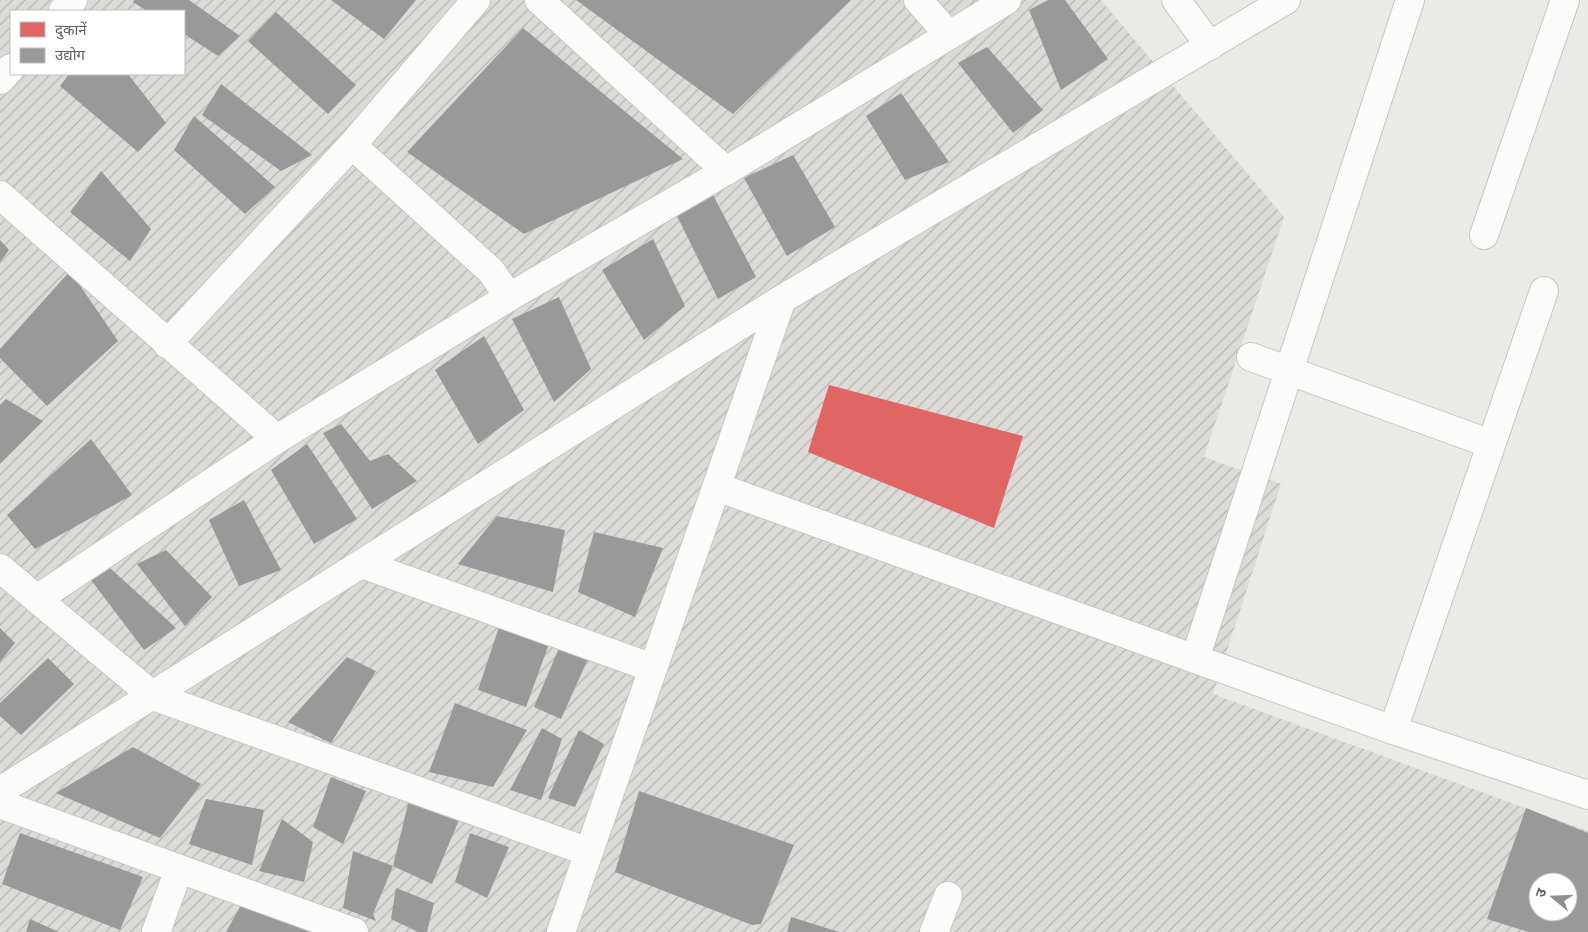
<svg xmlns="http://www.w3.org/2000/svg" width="1588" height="932" viewBox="0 0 1588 932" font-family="Overpass,'Noto Sans Devanagari',sans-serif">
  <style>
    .industrial { fill: url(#industrial-furrows); fill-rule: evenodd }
    .shops { fill: #e06666 }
    .industry { fill: #999; fill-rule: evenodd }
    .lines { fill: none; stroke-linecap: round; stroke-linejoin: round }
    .minor-casing { stroke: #c7c6c6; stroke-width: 30 }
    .minor { stroke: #fcfcfb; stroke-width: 28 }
  </style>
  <defs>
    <pattern id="industrial-furrows" width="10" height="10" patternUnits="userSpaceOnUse" patternTransform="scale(1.25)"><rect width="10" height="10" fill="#dcdbd7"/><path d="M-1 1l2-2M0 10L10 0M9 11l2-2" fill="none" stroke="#b6b5b2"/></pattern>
  </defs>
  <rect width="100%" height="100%" fill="#ebeae6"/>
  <path class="industrial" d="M0 0H1101L1284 217 1204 457 1281 484 1213 694 1588 831V932H0ZM11 11H184V74H11ZM1538 882H1568V912H1538Z"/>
  <path class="shops" d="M829 385 1023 436 994 528 808 452Z"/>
  <g class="industry">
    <path d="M134 0H189L240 36 218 56 184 34V11H147L133 2Z"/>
    <path d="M331 0H416L384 39Z"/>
    <path d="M576 0H851L733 114Z"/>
    <path d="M1048 0H1065L1108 59 1061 90 1029 10Z"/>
    <path d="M276 12 356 85 328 114 248 41Z"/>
    <path d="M523 28 683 159 524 234 407 152Z"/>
    <path d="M987 47 1043 110 1013 133 958 63Z"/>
    <path d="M69 74H128L166 123 138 152 60 86Z"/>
    <path d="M221 84 312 155 281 171 202 115Z"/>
    <path d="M901 93 949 162 905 180 866 116Z"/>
    <path d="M194 116 275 187 245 214 174 150Z"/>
    <path d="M793 155 835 227 787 256 744 178Z"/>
    <path d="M101 171 151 229 130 261 70 212Z"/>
    <path d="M712 193 756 277 718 299 676 214Z"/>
    <path d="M653 239 685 306 644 340 602 270Z"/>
    <path d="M0 240 9 250 0 262Z"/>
    <path d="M70 271 118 341 47 406 0 358V349Z"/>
    <path d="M559 297 591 369 554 402 512 319Z"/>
    <path d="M484 336 524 410 478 444 435 370Z"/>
    <path d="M6 399 43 421 0 464V405Z"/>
    <path d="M341 424 370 461 388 454 417 481 372 509 323 433Z"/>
    <path d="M91 439 132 495 35 549 7 515Z"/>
    <path d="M307 444 357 519 314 544 271 470Z"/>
    <path d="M244 500 281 570 239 586 209 520Z"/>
    <path d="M497 516 565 530 553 592 458 564Z"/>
    <path d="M594 532 663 548 635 617 578 592Z"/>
    <path d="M166 550 212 597 185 626 137 564Z"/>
    <path d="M110 568 176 628 144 650 91 580Z"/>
    <path d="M500 624 550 641 526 707 478 690Z"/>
    <path d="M0 628 15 643 0 662Z"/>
    <path d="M559 648 588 659 561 719 534 707Z"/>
    <path d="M347 657 376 671 331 743 288 722Z"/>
    <path d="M48 658 74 684 21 735 0 716V703Z"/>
    <path d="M455 703 527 730 493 787 429 772Z"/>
    <path d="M542 728 562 739 541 800 510 790Z"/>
    <path d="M579 730 604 744 575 807 548 798Z"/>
    <path d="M133 747 201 784 160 838 56 793Z"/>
    <path d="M331 777 366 791 343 844 313 827Z"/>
    <path d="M639 791 794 845 761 924 752 925 615 872Z"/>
    <path d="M206 799 264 810 252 865 189 844Z"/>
    <path d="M409 800 459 820 432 884 393 866 373 914 376 921 343 908 353 851 393 866Z"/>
    <path d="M1526 808 1588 833V932H1528L1487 919ZM1538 882H1568V912H1538Z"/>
    <path d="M282 819 313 842 304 882 259 871Z"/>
    <path d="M20 833 143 877 120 930 2 884Z"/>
    <path d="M470 833 509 847 487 898 455 882Z"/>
    <path d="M396 888 434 903 427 932H418L391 919Z"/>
    <path d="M241 905 312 932H226Z"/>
    <path d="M791 917 839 932H787Z"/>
    <path d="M30 919 59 932H26Z"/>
  </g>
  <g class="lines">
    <defs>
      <g id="minor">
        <path d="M539 0 726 171"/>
        <path d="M918 0 948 34"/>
        <path d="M1176 0 1210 46"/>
        <path d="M63 11 73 0"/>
        <path d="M0 80 11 68"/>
        <path d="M352 145 491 271 509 297"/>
        <path d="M0 195 277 439"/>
        <path d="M1484 235 1565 0"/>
        <path d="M167 344 352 145 476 0"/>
        <path d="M1251 357 1491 444"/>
        <path d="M717 487 1393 730 1588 795"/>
        <path d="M362 564 653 668"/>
        <path d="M0 568 153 696 589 852"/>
        <path d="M37 599 277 439 509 297 726 171 1007 0"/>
        <path d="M1195 659 1410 0"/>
        <path d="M1393 730 1544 291"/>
        <path d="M0 791 782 299 1286 0"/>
        <path d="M0 804 354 932"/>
        <path d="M156 932 179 869"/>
        <path d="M561 932 782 299"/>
        <path d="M934 932 948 896"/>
      </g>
    </defs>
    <use href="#minor" class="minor-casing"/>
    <use href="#minor" class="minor"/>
  </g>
  <rect x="10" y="10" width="175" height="65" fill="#ffffff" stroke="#bebfc1"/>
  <rect x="20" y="22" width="25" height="15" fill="#e06666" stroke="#bebfc1"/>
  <text x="55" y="35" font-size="15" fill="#5c5f63">दुकानें</text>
  <rect x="20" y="48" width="25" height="15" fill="#999999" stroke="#bebfc1"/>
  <text x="55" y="60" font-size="15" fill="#5c5f63">उद्योग</text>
  <g transform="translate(1553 897) rotate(289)"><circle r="24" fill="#ffffff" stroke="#bebfc1"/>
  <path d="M0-4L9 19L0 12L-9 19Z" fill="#8e9091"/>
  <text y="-8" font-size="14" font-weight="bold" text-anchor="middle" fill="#5c5f63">उ</text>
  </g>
</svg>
